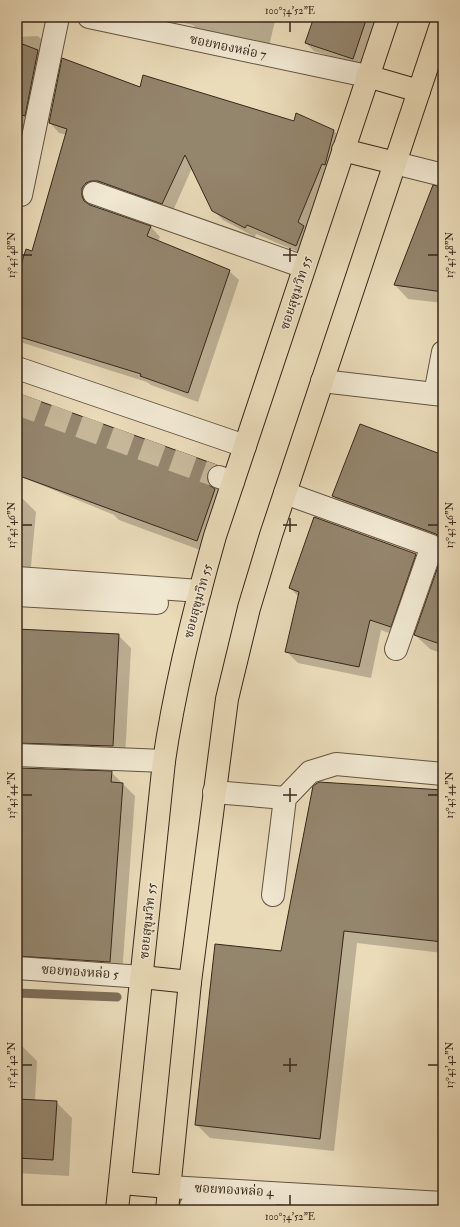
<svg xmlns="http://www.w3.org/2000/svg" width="460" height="1227" viewBox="0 0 460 1227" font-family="'IM FELL Double Pica','Noto Serif Thai',serif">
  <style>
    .shadow { fill: #0003 }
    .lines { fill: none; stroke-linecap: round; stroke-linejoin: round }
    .stream { stroke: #7e6e59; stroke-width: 9 }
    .building { fill: #94856d; stroke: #37271a }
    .minor-tunnel { stroke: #c6b799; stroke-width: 22; stroke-dasharray: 22 11; stroke-linecap: butt }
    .minor-casing { stroke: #645442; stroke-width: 24 }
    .major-casing { stroke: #37271a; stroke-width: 24 }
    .minor { stroke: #f1e8d2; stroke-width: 22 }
    .major { stroke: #eadbb9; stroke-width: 22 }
    .ticks { fill: none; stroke: #37271a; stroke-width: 1.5 }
    .labels { text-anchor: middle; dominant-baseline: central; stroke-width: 3; stroke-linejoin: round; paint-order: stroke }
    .street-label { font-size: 13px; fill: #37271a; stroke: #f1e8d2 }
    .neatline { fill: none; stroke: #37271a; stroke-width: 1.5 }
    .ticks-label { font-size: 10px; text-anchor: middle; fill: #37271a }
  </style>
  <rect width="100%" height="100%" fill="#eadbb9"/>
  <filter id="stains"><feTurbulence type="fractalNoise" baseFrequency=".005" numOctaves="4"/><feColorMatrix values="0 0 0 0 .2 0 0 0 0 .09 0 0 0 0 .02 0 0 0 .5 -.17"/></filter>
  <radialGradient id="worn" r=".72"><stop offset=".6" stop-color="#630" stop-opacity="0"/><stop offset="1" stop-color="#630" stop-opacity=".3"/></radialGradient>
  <g class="shadow">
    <path d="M156 17H276L269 46 196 28 193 25Z"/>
    <path d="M315 17H378L361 67 314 51 306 43Z"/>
    <path d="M38 36 46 44 17 180V37Z"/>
    <path d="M140 88 334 131 343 140 306 255 256 234 255 237 223 220 213 210 192 168 172 213 92 198 91 206 151 227 160 237 158 241 229 271 239 280 198 402 151 385 147 382 17 341V306L67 135 59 133 50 123Z"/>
    <path d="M443 188V303L408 299 395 285 429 200Z"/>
    <path d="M17 395 217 466 230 478 211 554 119 520 114 515 17 475Z"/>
    <path d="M443 456V545L347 511 333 496Z"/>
    <path d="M17 495 20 496 36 512 30 577 17 575Z"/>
    <path d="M416 554 427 566 402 638 381 630 371 678 298 663 286 651 299 597 290 588Z"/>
    <path d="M443 555V654L430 649 415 635Z"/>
    <path d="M17 630 118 635 131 648 125 758 19 761 17 767Z"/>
    <path d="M17 768 111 772 135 796 122 974 17 978Z"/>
    <path d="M443 791V953L357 943 334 1151 210 1138 196 1124 282 952Z"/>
    <path d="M17 1045H21L37 1061 35 1101 56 1102 72 1118 69 1176 17 1173Z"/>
  </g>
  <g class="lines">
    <path class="stream" d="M17 993 117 997"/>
  </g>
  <g class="building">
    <path d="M314 17H367L353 59 305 43Z"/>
    <path d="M17 42 38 50 25 116 17 113Z"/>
    <path d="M62 58 140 87 143 75 294 121 296 113 334 130 325 165 322 164 298 222 304 226 296 246 247 225 245 228 212 211 185 155 162 204 98 181H91L86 183 82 188V196L84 201 90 205 151 226 147 236 230 270 188 393 140 376 141 374 17 336V277L26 249 32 251 67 129 49 123Z"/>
    <path d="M433 185 443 187V292L394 285Z"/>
    <path d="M17 393 217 465 211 467 207 473V480L209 485 215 489 197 541 17 475Z"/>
    <path d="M360 424 443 455V541L436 534 332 496Z"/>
    <path d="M314 517 416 554 391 627 370 620 359 667 285 652 299 592 289 588Z"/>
    <path d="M443 552V645L414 635Z"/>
    <path d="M17 629 119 634 113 746 17 743Z"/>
    <path d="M17 768 112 771 111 782 123 783 110 962 17 956Z"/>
    <path d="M319 782 443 790V942L344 931 320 1139 195 1125 215 944 281 951 313 786Z"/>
    <path d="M17 1099 57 1101 53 1160 17 1158Z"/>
  </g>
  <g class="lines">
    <path class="minor-tunnel" d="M17 404 219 477"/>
    <defs>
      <g id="minor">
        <path d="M89 17 367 76"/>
        <path d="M395 163 443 175"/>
        <path d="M94 193 304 267"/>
        <path d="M21 195 58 17"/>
        <path d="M17 368 245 446"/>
        <path d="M322 381 443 395"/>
        <path d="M435 394 443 352"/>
        <path d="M219 477 233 482"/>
        <path d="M285 493 432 546 396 649"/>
        <path d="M17 578 200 591"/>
        <path d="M17 595 157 603"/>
        <path d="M17 755 164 761"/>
        <path d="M214 792 285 798"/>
        <path d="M273 895 285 798 310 772 336 764 443 774"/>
        <path d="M17 968 142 977"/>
        <path d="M169 1187 443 1203"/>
        <path d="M191 1210V1206L267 1210"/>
      </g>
      <g id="major">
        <path d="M367 76 419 91"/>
        <path d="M343 150 395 163"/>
        <path d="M142 977 190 982"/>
        <path d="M121 1183 169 1187"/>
        <path d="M117 1210 164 761C175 685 194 610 215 536L388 17"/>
        <path d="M167 1210 190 982 227 699 249 608 271 535 443 19"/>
      </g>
    </defs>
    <use href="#minor" class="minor-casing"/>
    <use href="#major" class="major-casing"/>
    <use href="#minor" class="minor"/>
    <use href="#major" class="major"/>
  </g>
  <path class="ticks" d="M290 22V32M290 248V262M22 255H32M283 255H297M428 255H438M290 518V532M22 525H32M283 525H297M428 525H438M290 788V802M22 795H32M283 795H297M428 795H438M290 1058V1072M22 1065H32M283 1065H297M428 1065H438M290 1195V1205"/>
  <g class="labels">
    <g class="street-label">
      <text transform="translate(228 47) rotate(12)">ซอยทองหล่อ 7</text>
      <text transform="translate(296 293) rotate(-72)">ซอยสุขุมวิท 55</text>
      <text transform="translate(198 601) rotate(-75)">ซอยสุขุมวิท 55</text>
      <text transform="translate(148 921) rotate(-84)">ซอยสุขุมวิท 55</text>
      <text transform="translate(80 972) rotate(4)">ซอยทองหล่อ 5</text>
      <text transform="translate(234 1190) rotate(3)">ซอยทองหล่อ 4</text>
    </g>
  </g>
  <rect width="460" height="1227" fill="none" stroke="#eadbb9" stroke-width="44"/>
  <rect x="22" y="22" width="416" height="1183" class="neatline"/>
  <g class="ticks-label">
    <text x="290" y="14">100°34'52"E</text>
    <text transform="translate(11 255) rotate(-90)" y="4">13°43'48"N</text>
    <text transform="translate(449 255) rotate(-90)" y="4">13°43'48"N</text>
    <text transform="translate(11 525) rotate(-90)" y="4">13°43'46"N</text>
    <text transform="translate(449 525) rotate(-90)" y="4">13°43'46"N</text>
    <text transform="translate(11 795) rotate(-90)" y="4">13°43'44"N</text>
    <text transform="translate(449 795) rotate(-90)" y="4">13°43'44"N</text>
    <text transform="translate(11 1065) rotate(-90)" y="4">13°43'42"N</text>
    <text transform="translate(449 1065) rotate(-90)" y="4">13°43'42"N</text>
    <text x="290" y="1220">100°34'52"E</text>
  </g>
  <rect width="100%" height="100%" filter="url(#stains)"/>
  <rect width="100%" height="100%" fill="url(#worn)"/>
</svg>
